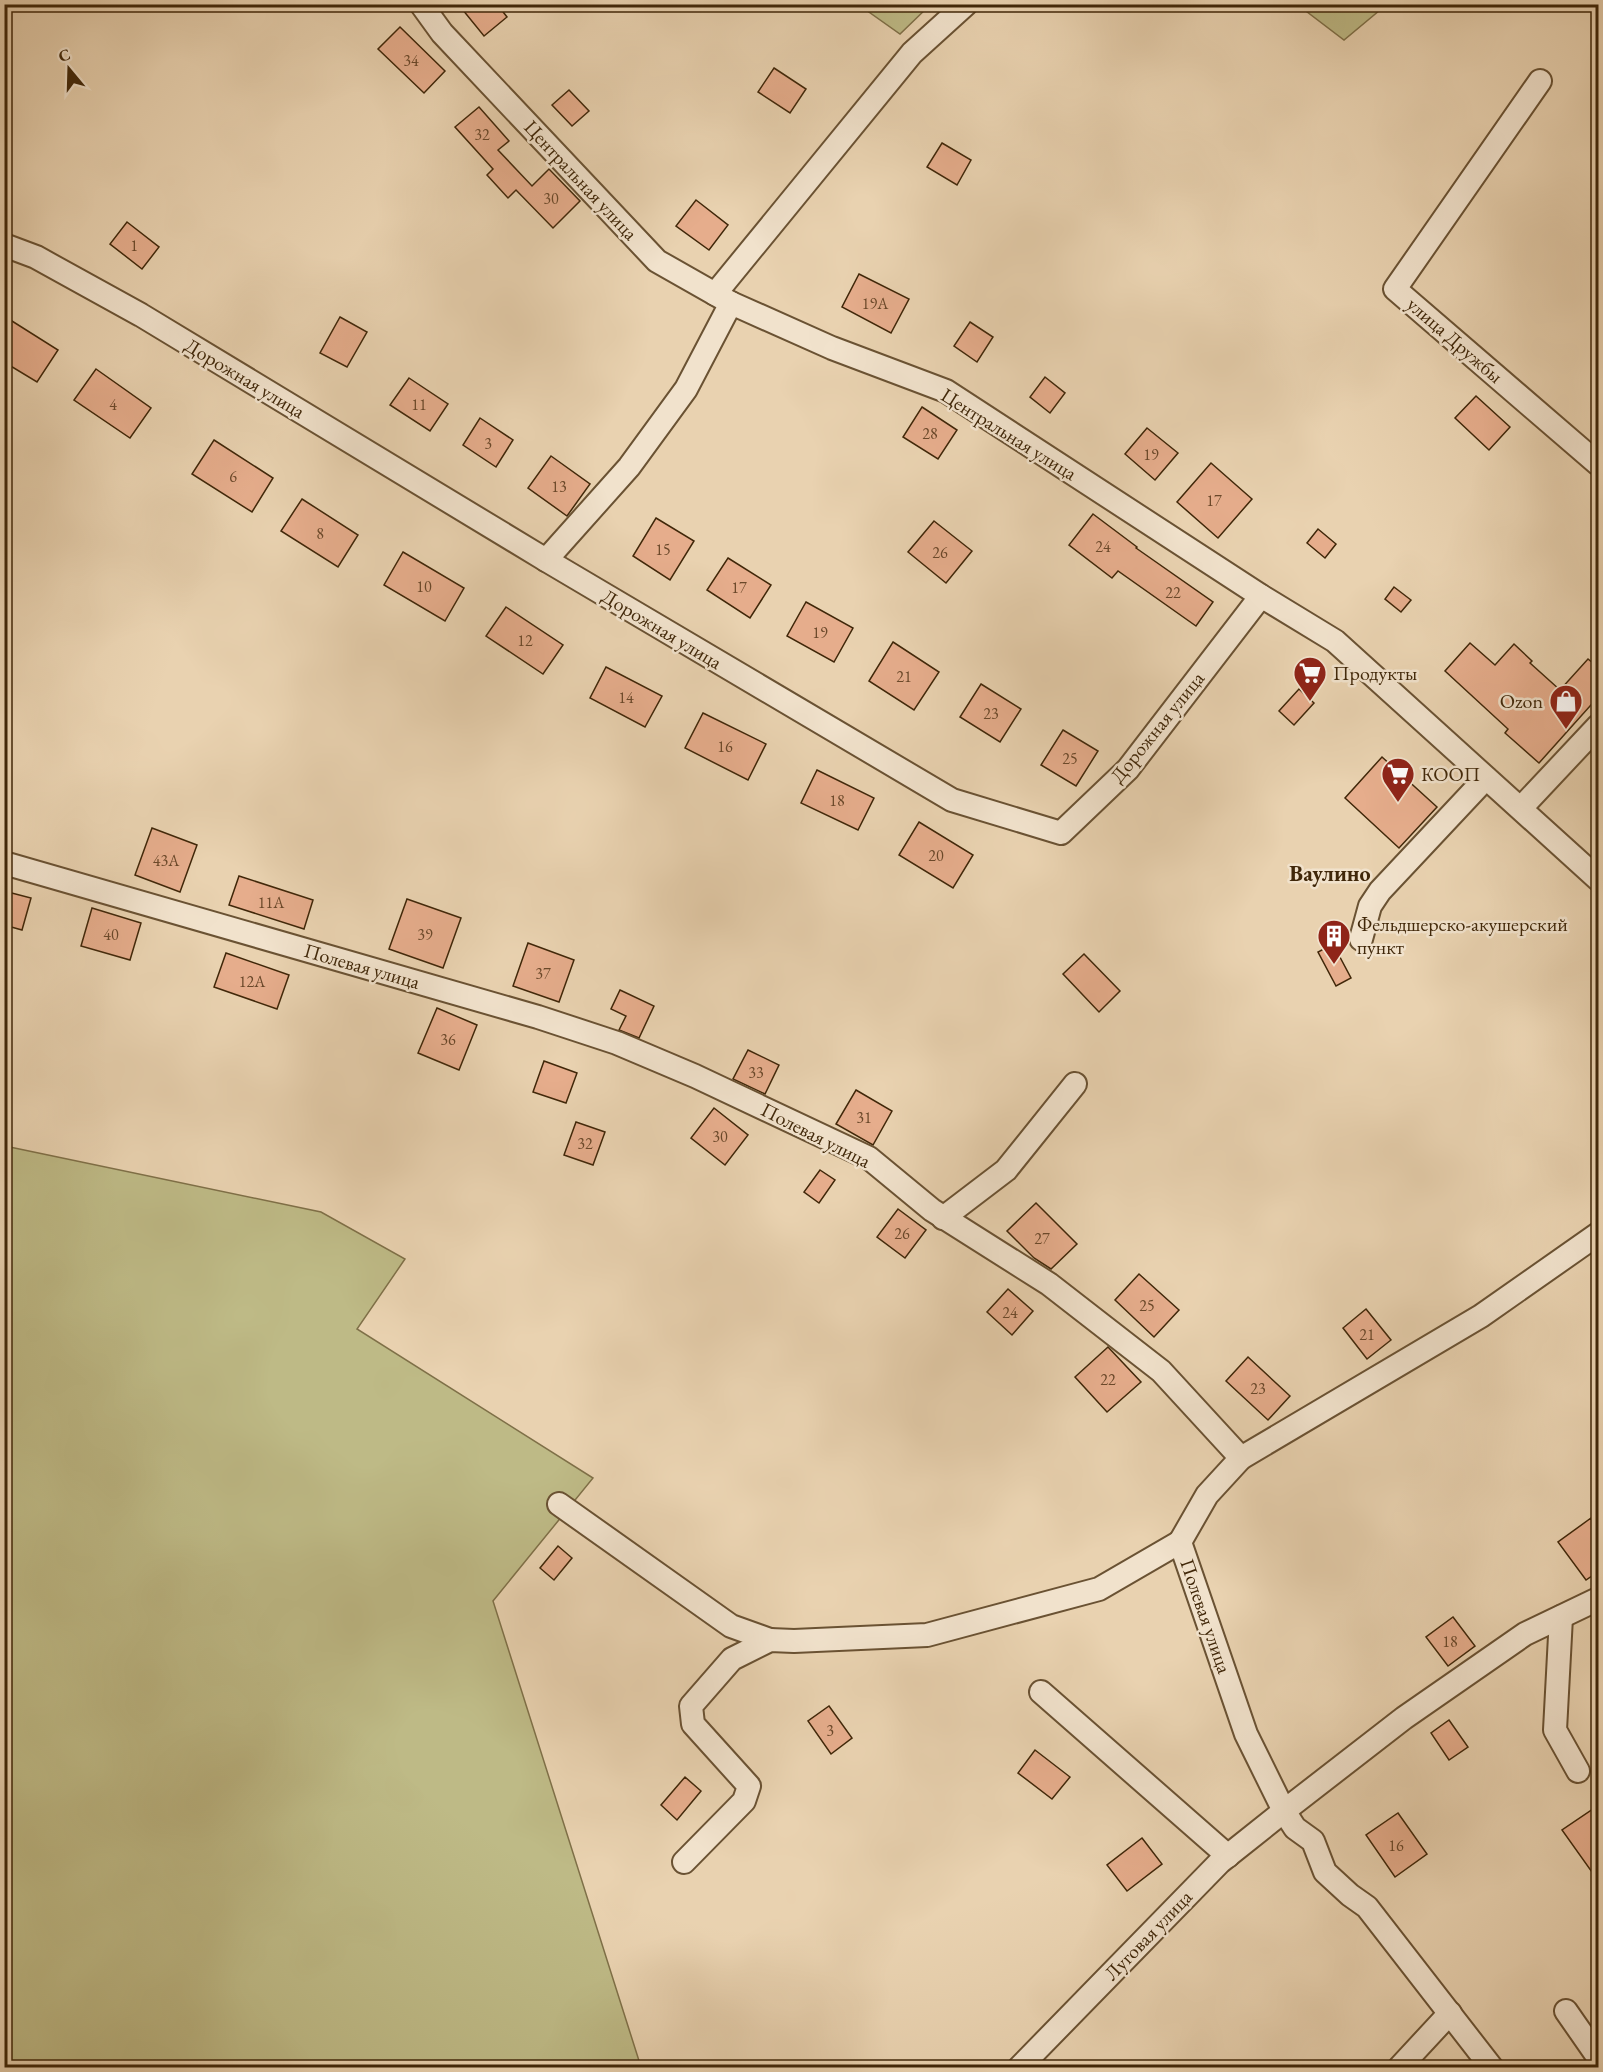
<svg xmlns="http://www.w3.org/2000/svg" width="1603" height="2072" viewBox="0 0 1603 2072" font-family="'EB Garamond',serif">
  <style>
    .green { fill: #beba86; stroke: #7f7048; stroke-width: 1.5 }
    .building { fill: #e6ad8c; stroke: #402709; stroke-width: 1.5 }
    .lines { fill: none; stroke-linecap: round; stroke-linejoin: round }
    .minor-casing { stroke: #6a5233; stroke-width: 26 }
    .minor { stroke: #f1e2cc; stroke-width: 22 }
    .labels { text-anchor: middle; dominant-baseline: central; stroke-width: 5; stroke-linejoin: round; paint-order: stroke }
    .number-label { font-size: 16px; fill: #6a482a }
    .street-label { font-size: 20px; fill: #402709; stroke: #f1e2cc }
    .poi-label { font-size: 20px; fill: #402709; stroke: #f1e2cc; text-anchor: start }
    .quarter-label { font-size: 22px; font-weight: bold; fill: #402709; stroke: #f1e2cc }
  </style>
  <rect width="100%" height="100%" fill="#e9d2b0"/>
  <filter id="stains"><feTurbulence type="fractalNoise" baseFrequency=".00333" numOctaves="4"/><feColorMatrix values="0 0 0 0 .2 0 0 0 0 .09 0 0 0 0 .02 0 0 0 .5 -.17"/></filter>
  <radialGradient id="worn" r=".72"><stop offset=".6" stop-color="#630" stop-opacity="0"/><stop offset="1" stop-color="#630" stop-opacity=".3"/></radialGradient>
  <g class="green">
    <path d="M859 5H930L900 34Z"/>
    <path d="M1298 5H1386L1344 40Z"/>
    <path d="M5 1146 321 1212 405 1259 357 1329 593 1478 493 1601 641 2067 5 2068Z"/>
  </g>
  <g class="building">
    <path d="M458 4H497L507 17 484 36Z"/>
    <path d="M400 27 445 71 424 93 378 49Z"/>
    <path d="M774 68 806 89 790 113 758 92Z"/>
    <path d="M569 90 589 111 572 126 552 105Z"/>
    <path d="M479 107 509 141 498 150 532 186 549 169 580 201 553 228 516 190 508 198 487 175 493 169 455 127Z"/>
    <path d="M942 143 971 160 957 185 927 167Z"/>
    <path d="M696 200 728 225 709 250 676 226Z"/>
    <path d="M127 222 159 247 142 269 110 244Z"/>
    <path d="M859 274 909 299 891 333 842 307Z"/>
    <path d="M4 316 58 350 37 382 4 362Z"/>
    <path d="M340 317 367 332 347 367 320 353Z"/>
    <path d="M970 322 993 337 977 362 954 346Z"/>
    <path d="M96 369 151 408 130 438 74 400Z"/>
    <path d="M1045 377 1065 393 1050 413 1030 397Z"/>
    <path d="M409 378 448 404 430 431 390 405Z"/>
    <path d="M1476 396 1510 427 1489 450 1455 418Z"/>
    <path d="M922 407 957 430 938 459 903 437Z"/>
    <path d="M480 418 513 440 496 467 463 445Z"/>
    <path d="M1147 428 1178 453 1155 480 1125 454Z"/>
    <path d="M214 440 273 478 252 512 192 474Z"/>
    <path d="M551 456 590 484 567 516 528 488Z"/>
    <path d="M1211 463 1252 499 1218 538 1177 502Z"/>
    <path d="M302 499 358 535 338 567 281 531Z"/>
    <path d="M1093 514 1137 547 1136 548 1213 602 1196 626 1118 571 1112 578 1069 545Z"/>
    <path d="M656 518 694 541 670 580 633 556Z"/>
    <path d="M934 521 972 551 946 583 908 552Z"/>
    <path d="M1318 529 1336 544 1325 558 1307 543Z"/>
    <path d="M403 552 464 588 445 621 384 585Z"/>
    <path d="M728 558 771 585 750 618 707 590Z"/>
    <path d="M1394 587 1411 600 1401 612 1385 599Z"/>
    <path d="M806 602 853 628 834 662 787 636Z"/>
    <path d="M506 607 563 645 543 674 486 636Z"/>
    <path d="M893 642 939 672 914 710 869 681Z"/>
    <path d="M1470 643 1495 665 1514 644 1532 661 1530 663 1560 690 1588 659 1599 668V696L1539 763 1505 733 1508 729 1445 671Z"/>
    <path d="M606 667 662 696 645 727 590 698Z"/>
    <path d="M981 684 1021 709 1000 742 960 717Z"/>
    <path d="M1299 689 1314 703 1294 725 1279 711Z"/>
    <path d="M703 713 766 744 748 780 685 748Z"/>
    <path d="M1063 730 1098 751 1076 786 1041 765Z"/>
    <path d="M1382 757 1437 807 1399 848 1345 798Z"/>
    <path d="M817 770 874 798 858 830 801 803Z"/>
    <path d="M919 822 973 855 953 888 899 855Z"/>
    <path d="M152 828 197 845 180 892 135 875Z"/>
    <path d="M239 876 313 900 304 929 229 905Z"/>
    <path d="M4 891 31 898 22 930 4 925Z"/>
    <path d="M407 899 461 918 443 968 389 949Z"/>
    <path d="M92 908 141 923 130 960 81 946Z"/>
    <path d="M528 943 574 960 559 1002 513 986Z"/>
    <path d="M1333 944 1351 978 1336 986 1318 952Z"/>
    <path d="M226 953 289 975 277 1009 214 987Z"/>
    <path d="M1084 954 1120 991 1099 1012 1063 974Z"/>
    <path d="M620 990 654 1006 639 1038 619 1030 626 1016 611 1009Z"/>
    <path d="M437 1008 477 1025 459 1070 418 1053Z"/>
    <path d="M748 1050 779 1065 765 1094 733 1079Z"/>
    <path d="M544 1061 577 1073 566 1103 533 1092Z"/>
    <path d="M856 1090 892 1111 873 1145 836 1124Z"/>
    <path d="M714 1108 748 1135 725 1165 691 1138Z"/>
    <path d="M576 1122 605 1132 593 1165 564 1155Z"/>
    <path d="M820 1170 835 1180 819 1203 804 1192Z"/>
    <path d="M1036 1203 1077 1244 1051 1269 1034 1258 1007 1231Z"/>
    <path d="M898 1209 926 1230 905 1258 877 1237Z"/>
    <path d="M1139 1274 1179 1310 1154 1337 1115 1300Z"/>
    <path d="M1008 1289 1033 1311 1012 1335 987 1312Z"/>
    <path d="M1366 1309 1391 1340 1367 1359 1343 1328Z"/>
    <path d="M1108 1347 1141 1382 1107 1412 1075 1377Z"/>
    <path d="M1248 1357 1290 1396 1268 1420 1226 1381Z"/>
    <path d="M1591 1518 1599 1529V1571L1586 1580 1558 1542Z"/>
    <path d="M558 1546 572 1558 554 1580 540 1568Z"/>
    <path d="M1453 1617 1475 1646 1448 1666 1426 1637Z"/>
    <path d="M829 1706 852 1738 831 1754 808 1721Z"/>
    <path d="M1449 1720 1468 1747 1449 1760 1431 1733Z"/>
    <path d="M1035 1750 1070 1777 1052 1799 1018 1773Z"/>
    <path d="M685 1777 701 1791 677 1820 661 1805Z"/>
    <path d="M1599 1805V1882L1562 1830Z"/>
    <path d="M1398 1813 1427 1854 1395 1877 1366 1835Z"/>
    <path d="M1142 1838 1162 1864 1127 1891 1107 1865Z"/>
  </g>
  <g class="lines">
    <defs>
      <g id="minor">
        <path d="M421 4 442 33 657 261 731 303 832 348 946 391 1261 596 1335 641 1598 879"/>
        <path d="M1540 81 1395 289 1598 464"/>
        <path d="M4 245 36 257 141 315 546 560 952 800 1061 833 1128 769 1261 596"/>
        <path d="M715 294 912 53 966 4"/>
        <path d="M546 560 629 467 686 389 731 303"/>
        <path d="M1521 808 1598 726"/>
        <path d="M4 863 538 1017 617 1043 695 1076 869 1158 932 1210 1049 1284 1161 1371 1241 1458 1207 1495 1180 1542 1246 1734 1284 1811 1404 1718 1525 1634 1598 1599"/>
        <path d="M1361 939 1370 906 1380 891 1486 778"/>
        <path d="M943 1218 1006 1170 1075 1084"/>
        <path d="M1241 1458 1481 1316 1598 1234"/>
        <path d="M559 1504 731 1626 770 1640"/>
        <path d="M1561 1617 1555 1730 1578 1771"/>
        <path d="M1041 1692 1228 1856"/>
        <path d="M684 1862 744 1801 749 1786 693 1724 691 1706 732 1659 770 1640 794 1641 927 1635 1099 1589 1180 1542"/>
        <path d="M1566 2011 1598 2057"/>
        <path d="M1019 2068 1220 1862 1284 1811 1295 1828 1313 1841 1325 1872 1350 1895 1367 1907 1492 2068"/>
        <path d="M1399 2068 1450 2013"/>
      </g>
    </defs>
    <use href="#minor" class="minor-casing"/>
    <use href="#minor" class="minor"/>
  </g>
  <defs>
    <symbol id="supermarket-pin" viewBox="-11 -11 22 30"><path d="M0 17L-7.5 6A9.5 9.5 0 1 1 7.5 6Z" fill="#8f2418" stroke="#f1e2cc"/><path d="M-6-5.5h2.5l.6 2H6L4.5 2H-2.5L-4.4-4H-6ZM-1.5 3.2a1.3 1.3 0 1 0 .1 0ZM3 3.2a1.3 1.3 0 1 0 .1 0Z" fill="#fff"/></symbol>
    <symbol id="shop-pin" viewBox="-11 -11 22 30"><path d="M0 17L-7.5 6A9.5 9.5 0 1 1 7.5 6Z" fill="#8f2418" stroke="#f1e2cc"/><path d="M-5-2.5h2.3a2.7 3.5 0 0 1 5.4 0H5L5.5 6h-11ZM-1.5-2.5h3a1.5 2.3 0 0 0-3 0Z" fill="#fff"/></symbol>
    <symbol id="building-pin" viewBox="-11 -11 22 30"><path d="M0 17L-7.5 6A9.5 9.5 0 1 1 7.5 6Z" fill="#8f2418" stroke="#f1e2cc"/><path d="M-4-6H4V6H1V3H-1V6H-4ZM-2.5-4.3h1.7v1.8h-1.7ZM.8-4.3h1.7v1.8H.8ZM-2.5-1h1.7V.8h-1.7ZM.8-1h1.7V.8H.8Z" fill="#fff"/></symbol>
  </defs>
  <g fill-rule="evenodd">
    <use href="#supermarket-pin" x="1291" y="654" width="38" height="52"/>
    <use href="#shop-pin" x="1547" y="682" width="38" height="52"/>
    <use href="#supermarket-pin" x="1379" y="755" width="38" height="52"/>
    <use href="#building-pin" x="1315" y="917" width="38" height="52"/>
  </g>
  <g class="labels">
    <g class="number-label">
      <text x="411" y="60">34</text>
      <text x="482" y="134">32</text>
      <text x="551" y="198">30</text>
      <text x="134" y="245">1</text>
      <text x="875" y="303">19А</text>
      <text x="113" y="404">4</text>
      <text x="419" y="404">11</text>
      <text x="930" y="433">28</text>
      <text x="488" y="443">3</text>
      <text x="1151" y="454">19</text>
      <text x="233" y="476">6</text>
      <text x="559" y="486">13</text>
      <text x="1214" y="500">17</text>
      <text x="320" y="533">8</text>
      <text x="1103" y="546">24</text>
      <text x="663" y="549">15</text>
      <text x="940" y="552">26</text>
      <text x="424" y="586">10</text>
      <text x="739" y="587">17</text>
      <text x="1173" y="592">22</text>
      <text x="820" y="632">19</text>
      <text x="525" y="640">12</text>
      <text x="904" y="676">21</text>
      <text x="626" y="697">14</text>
      <text x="991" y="713">23</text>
      <text x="725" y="746">16</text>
      <text x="1070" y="758">25</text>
      <text x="837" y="800">18</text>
      <text x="936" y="855">20</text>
      <text x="166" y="860">43А</text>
      <text x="271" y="902">11А</text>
      <text x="111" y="934">40</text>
      <text x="425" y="934">39</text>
      <text x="543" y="973">37</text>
      <text x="252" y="981">12А</text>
      <text x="448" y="1039">36</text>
      <text x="756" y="1072">33</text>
      <text x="864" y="1117">31</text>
      <text x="720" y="1136">30</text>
      <text x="585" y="1143">32</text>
      <text x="902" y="1233">26</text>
      <text x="1042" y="1238">27</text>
      <text x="1147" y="1305">25</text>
      <text x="1010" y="1312">24</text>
      <text x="1367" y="1334">21</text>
      <text x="1108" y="1379">22</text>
      <text x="1258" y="1388">23</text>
      <text x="1450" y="1641">18</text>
      <text x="830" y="1730">3</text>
      <text x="1396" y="1845">16</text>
    </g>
    <g class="street-label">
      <text transform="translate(581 180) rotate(47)">Центральная улица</text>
      <text transform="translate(1455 340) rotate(41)">улица Дружбы</text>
      <text transform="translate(245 378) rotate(31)">Дорожная улица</text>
      <text transform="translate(1009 434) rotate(32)">Центральная улица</text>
      <text transform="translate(662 629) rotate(31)">Дорожная улица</text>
      <text transform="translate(1157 727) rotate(-51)">Дорожная улица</text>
      <text transform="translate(362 966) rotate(16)">Полевая улица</text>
      <text transform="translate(816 1135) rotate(27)">Полевая улица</text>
      <text transform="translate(1206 1616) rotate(71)">Полевая улица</text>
      <text transform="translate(1148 1935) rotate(-46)">Луговая улица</text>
    </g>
    <g class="poi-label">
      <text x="1333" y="673">Продукты</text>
      <text x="1543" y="701" text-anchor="end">Ozon</text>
      <text x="1421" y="774">КООП</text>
      <text x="1357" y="924">Фельдшерско-акушерский<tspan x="1357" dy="23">пункт</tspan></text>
    </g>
    <g class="quarter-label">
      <text x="1330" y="873">Ваулино</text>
    </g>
  </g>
  <rect width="1603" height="2072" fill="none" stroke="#e9d2b0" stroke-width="24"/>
  <rect x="6" y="6" width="1591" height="2060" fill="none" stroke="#402709" stroke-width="3"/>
  <rect x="12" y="12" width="1579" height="2048" fill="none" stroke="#402709" stroke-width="1.5"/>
  <g transform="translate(69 69) rotate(341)" stroke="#f1e2cc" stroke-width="4.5" paint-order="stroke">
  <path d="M0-4.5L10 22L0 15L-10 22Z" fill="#402709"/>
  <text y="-9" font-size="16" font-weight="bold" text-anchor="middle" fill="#402709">С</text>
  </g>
  <rect width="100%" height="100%" filter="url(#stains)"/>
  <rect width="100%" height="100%" fill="url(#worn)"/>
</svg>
